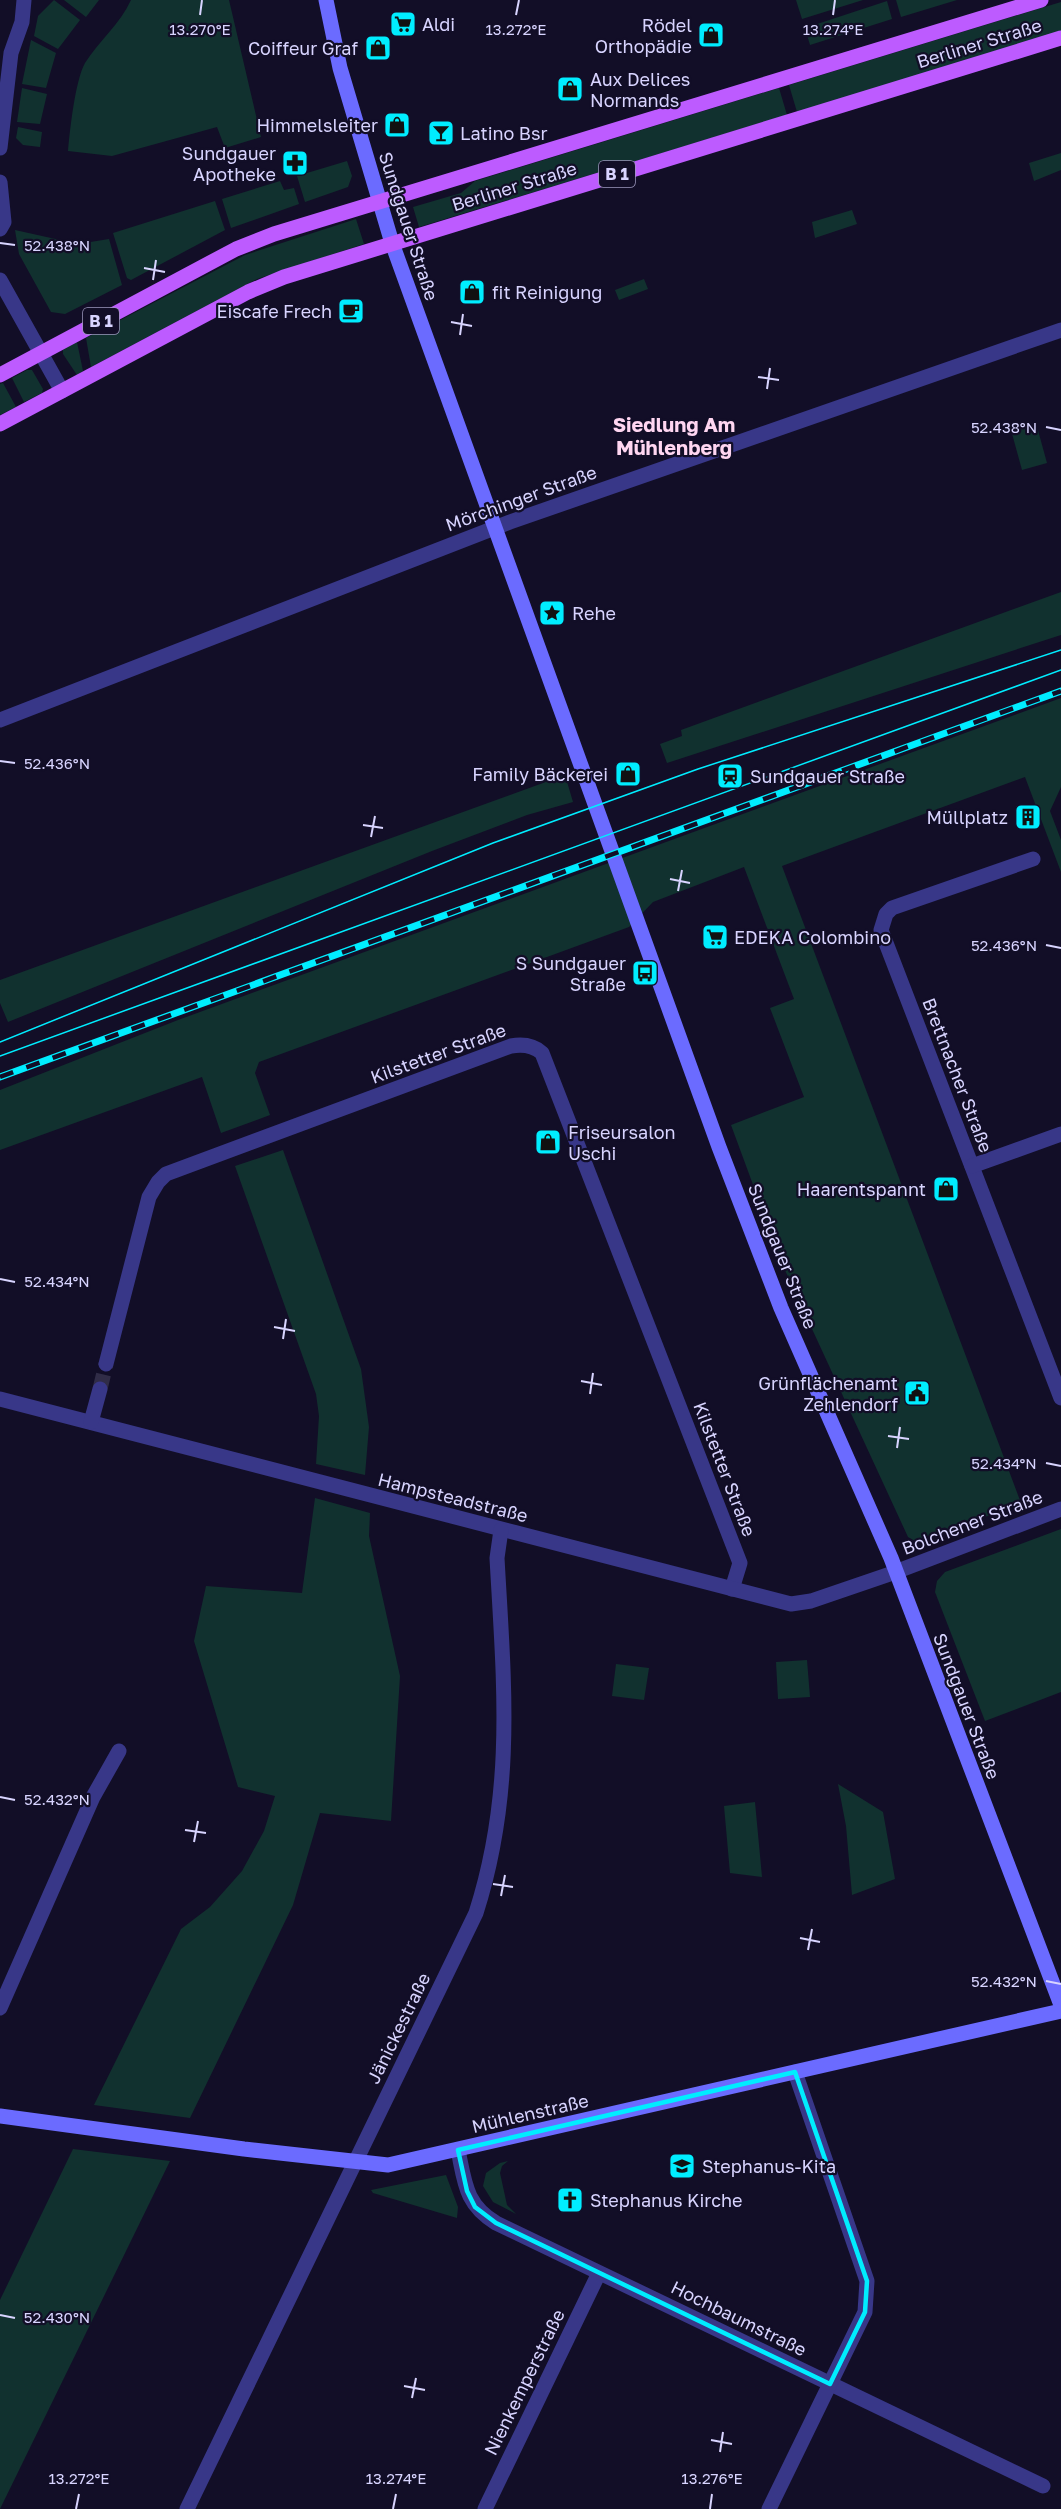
<svg xmlns="http://www.w3.org/2000/svg" width="1061" height="2509" viewBox="0 0 1061 2509" font-family="'Golos Text',sans-serif">
  <style>
    .green { fill: #11312f }
    .lines { fill: none; stroke-linecap: round; stroke-linejoin: round }
    .street-tunnel { stroke: #302c47; stroke-width: 15; stroke-dasharray: 15 8; stroke-linecap: butt }
    .street { stroke: #383788; stroke-width: 15 }
    .secondary { stroke: #6b6bff; stroke-width: 15 }
    .primary { stroke: #bd5bff; stroke-width: 15 }
    .tram { stroke: #00edff; stroke-width: 1.5 }
    .rail-casing { stroke: #00edff; stroke-width: 7 }
    .rail { stroke: #120e27; stroke-width: 4.5; stroke-dasharray: 14; stroke-linecap: butt }
    .marked { fill: none; stroke: #00edff; stroke-width: 4.5; stroke-linejoin: round }
    .ticks { fill: none; stroke: #d8d4ff; stroke-width: 2 }
    .labels { text-anchor: middle; dominant-baseline: central; stroke-width: 4.5; stroke-linejoin: round; paint-order: stroke }
    .shield { fill: #120e27; stroke: #9d99be; stroke-width: 1.5 }
    .shield-label { font-size: 16px; font-weight: bold; fill: #d8d4ff }
    .poi-label { font-size: 18px; fill: #d8d4ff; stroke: #120e27; text-anchor: start }
    .street-label { font-size: 18px; fill: #d8d4ff; stroke: #120e27 }
    .neighbourhood-label { font-size: 20px; font-weight: bold; fill: #ffd6f1; stroke: #120e27 }
    .ticks-label { font-size: 15px; text-anchor: middle; fill: #d8d4ff; stroke: #120e27; stroke-width: 4.5; stroke-linejoin: round; paint-order: stroke }
  </style>
  <rect width="100%" height="100%" fill="#120e27"/>
  <g class="green">
    <path d="M54 0 80 20 58 49 34 36 38 16Z"/>
    <path d="M64 0H99L86 17Z"/>
    <path d="M131 0H229L261 137 225 148 217 127 112 156 68 151C70 130 75 81 85 63 99 41 120 24 131 0Z"/>
    <path d="M796 0H863L802 19Z"/>
    <path d="M896 0H957L901 17Z"/>
    <path d="M887 1 892 19 810 45 805 28Z"/>
    <path d="M1061 2V31L797 112 789 85Z"/>
    <path d="M31 40 56 53 46 88 22 84Z"/>
    <path d="M22 88 47 94 40 124 17 122Z"/>
    <path d="M779 88 787 115 419 227 413 207 461 193 475 181Z"/>
    <path d="M18 127 42 132 40 147 23 145 16 138Z"/>
    <path d="M1061 153V170L1034 181 1029 163Z"/>
    <path d="M347 161 352 176 348 187 305 202 297 176Z"/>
    <path d="M280 181 284 190 294 188 299 204 231 228 222 199Z"/>
    <path d="M215 201 225 230 131 280 127 278 113 233Z"/>
    <path d="M852 210 857 224 815 238 812 222Z"/>
    <path d="M356 219 364 244 257 279 91 367 86 338 245 255Z"/>
    <path d="M15 230 78 244 109 239 122 285 65 314 51 312 19 254Z"/>
    <path d="M644 279 648 289 619 300 615 290Z"/>
    <path d="M77 342 83 371 77 375 63 354V350Z"/>
    <path d="M27 370H32L43 389 42 393 24 402 12 378Z"/>
    <path d="M3 383 16 407 0 415V384Z"/>
    <path d="M1036 423 1047 463 1022 470 1011 430Z"/>
    <path d="M1061 592V635L667 763 660 744 682 736 681 730Z"/>
    <path d="M1061 698V787L1050 811 1061 840V872L1025 777 782 866 1021 1503 923 1541H915L908 1537 783 1266 731 1125 804 1097 770 1008 794 999 744 867 653 902 629 927 259 1062 255 1073 270 1115 221 1133 202 1077 0 1150V1090L178 1020Z"/>
    <path d="M565 775 573 802 527 815 432 851 8 1022 0 1003V980Z"/>
    <path d="M283 1150 361 1369 369 1427 365 1475 316 1464 319 1416 316 1394 235 1166Z"/>
    <path d="M315 1498 370 1513 369 1536 400 1676 391 1821 320 1813 293 1905 190 2118 94 2105 181 1929 210 1907 242 1871 264 1831 275 1796 238 1787 194 1641 206 1586 302 1593Z"/>
    <path d="M1061 1529V1692L985 1721 935 1592 937 1581 945 1572Z"/>
    <path d="M807 1660 810 1697 778 1699 776 1662Z"/>
    <path d="M616 1664 649 1668 644 1700 612 1696Z"/>
    <path d="M838 1784 883 1812 895 1879 852 1895 846 1826Z"/>
    <path d="M755 1802 762 1877 730 1873 724 1806Z"/>
    <path d="M73 2149 170 2161 0 2509V2300Z"/>
    <path d="M508 2161 502 2166 500 2173 507 2205 516 2214 493 2202 483 2186 486 2173 500 2163Z"/>
    <path d="M446 2175 458 2207 457 2218 373 2193 371 2190Z"/>
  </g>
  <g class="lines">
    <path class="street-tunnel" d="M100 1389 106 1364"/>
    <g class="street">
      <path d="M0 148 11 53 22 22 24 0"/>
      <path d="M0 182 4 222 0 229"/>
      <path d="M0 280 62 391"/>
      <path d="M0 720 510 522 1061 330"/>
      <path d="M1033 859 892 908 886 914 881 930 1061 1398"/>
      <path d="M972 1166 1061 1134"/>
      <path d="M106 1364 149 1197 158 1182 166 1174 511 1046C522 1044 533 1045 542 1053L740 1563 732 1589"/>
      <path d="M0 1399 791 1604 811 1601 890 1574 1061 1509"/>
      <path d="M91 1422 100 1389"/>
      <path d="M0 2008 93 1797 119 1751"/>
      <path d="M458 2150C465 2183 465 2204 496 2223L1043 2486"/>
      <path d="M187 2509 476 1913C515 1791 504 1684 497 1558L501 1530"/>
      <path d="M485 2509 599 2273"/>
      <path d="M769 2509 865 2312 867 2281 795 2072"/>
    </g>
    <g class="secondary">
      <path d="M326 0 340 68 392 243 719 1147 781 1308 891 1558 1061 2005"/>
      <path d="M0 2116 244 2149 388 2165 1061 2011"/>
    </g>
    <g class="primary">
      <path d="M0 375 236 249 274 234 1041 0"/>
      <path d="M0 424 248 292 284 277 1061 38"/>
    </g>
    <g class="tram">
      <path d="M0 1042 493 843 698 769 1061 650"/>
      <path d="M0 1056 1061 670"/>
    </g>
    <defs>
      <path id="rail" d="M0 1077 1061 691"/>
    </defs>
    <use href="#rail" class="rail-casing"/>
    <use href="#rail" class="rail"/>
  </g>
  <path class="marked" d="M795 2072 867 2281 865 2312 830 2384 496 2223 475 2207 467 2191 458 2150Z"/>
  <path class="ticks" d="M200 15 202 0M516 15 519 0M833 15 835 0M0 243 15 245M144 268 165 272M153 280 156 260M451 322 472 326M460 335 463 314M758 377 779 380M767 389 770 368M1046 427 1061 430M0 761 15 763M363 825 383 828M371 837 375 816M670 879 690 883M678 891 682 870M1046 945 1061 948M0 1279 15 1282M274 1327 295 1331M283 1339 286 1319M581 1381 602 1385M590 1394 593 1373M888 1436 909 1439M897 1448 900 1427M1046 1463 1061 1466M0 1797 15 1800M185 1830 206 1833M194 1842 198 1821M493 1884 513 1887M501 1896 505 1875M800 1938 820 1942M808 1950 812 1929M1046 1981 1061 1984M0 2315 15 2318M404 2386 425 2390M412 2398 416 2378M711 2440 732 2444M720 2452 723 2432M76 2509 79 2494M393 2509 396 2494M710 2509 712 2494"/>
  <defs>
    <symbol id="supermarket-square" viewBox="-11 -11 22 22"><rect x="-9" y="-9" width="18" height="18" rx="4" fill="#00edff" stroke="#120e27"/><path d="M-6-5.5h2.5l.6 2H6L4.5 2H-2.5L-4.4-4H-6ZM-1.5 3.2a1.3 1.3 0 1 0 .1 0ZM3 3.2a1.3 1.3 0 1 0 .1 0Z" fill="#111"/></symbol>
    <symbol id="shop-square" viewBox="-11 -11 22 22"><rect x="-9" y="-9" width="18" height="18" rx="4" fill="#00edff" stroke="#120e27"/><path d="M-5-2.5h2.3a2.7 3.5 0 0 1 5.4 0H5L5.5 6h-11ZM-1.5-2.5h3a1.5 2.3 0 0 0-3 0Z" fill="#111"/></symbol>
    <symbol id="bar-square" viewBox="-11 -11 22 22"><rect x="-9" y="-9" width="18" height="18" rx="4" fill="#00edff" stroke="#120e27"/><path d="M-6-5H6L.8 .8V4.5H3.5V6h-7V4.5H-.8V.8Z" fill="#111"/></symbol>
    <symbol id="pharmacy-square" viewBox="-11 -11 22 22"><rect x="-9" y="-9" width="18" height="18" rx="4" fill="#00edff" stroke="#120e27"/><path d="M-2-6h4v4h4v4h-4v4h-4v-4h-4v-4h4Z" fill="#111"/></symbol>
    <symbol id="cafe-square" viewBox="-11 -11 22 22"><rect x="-9" y="-9" width="18" height="18" rx="4" fill="#00edff" stroke="#120e27"/><path d="M-5.5-4.5H6V0H3Q3 3.5 0 3.5H-2.5Q-5.5 3.5-5.5 0ZM3-3.2v2h1.7v-2ZM-6 4.5H4V6H-6Z" fill="#111"/></symbol>
    <symbol id="sight-square" viewBox="-11 -11 22 22"><rect x="-9" y="-9" width="18" height="18" rx="4" fill="#00edff" stroke="#120e27"/><path d="M0-6L1.8-2.2L6-1.7L2.9 1.2L3.7 5.4L0 3.3L-3.7 5.4L-2.9 1.2L-6-1.7L-1.8-2.2Z" fill="#111"/></symbol>
    <symbol id="station-square" viewBox="-11 -11 22 22"><rect x="-9" y="-9" width="18" height="18" rx="4" fill="#00edff" stroke="#120e27"/><path d="M-3-6H3Q5-6 5-4V2Q5 4 3 4L4.5 6H3L1.5 4h-3L-3 6H-4.5L-3 4Q-5 4-5 2V-4Q-5-6-3-6ZM-3.5-4v3h7v-3ZM-3.5 1v1.5H-2V1ZM2 1v1.5H3.5V1Z" fill="#111"/></symbol>
    <symbol id="building-square" viewBox="-11 -11 22 22"><rect x="-9" y="-9" width="18" height="18" rx="4" fill="#00edff" stroke="#120e27"/><path d="M-4-6H4V6H1V3H-1V6H-4ZM-2.5-4.3h1.7v1.8h-1.7ZM.8-4.3h1.7v1.8H.8ZM-2.5-1h1.7V.8h-1.7ZM.8-1h1.7V.8H.8Z" fill="#111"/></symbol>
    <symbol id="bus-square" viewBox="-11 -11 22 22"><rect x="-9" y="-9" width="18" height="18" rx="4" fill="#00edff" stroke="#120e27"/><path d="M-5-6H5V4H4V6H2V4H-2V6H-4V4H-5ZM-3.5-4V0h7V-4ZM-3.5 1.2v1.5H-2V1.2ZM2 1.2v1.5H3.5V1.2Z" fill="#111"/></symbol>
    <symbol id="civic-square" viewBox="-11 -11 22 22"><rect x="-9" y="-9" width="18" height="18" rx="4" fill="#00edff" stroke="#120e27"/><path d="M-.6-6.5H3V-4.5H.6V-3L4-1V1h2V6H-6V1h2V-1L-.6-3ZM-1.2 2.5V6h2.4V2.5Z" fill="#111"/></symbol>
    <symbol id="school-square" viewBox="-11 -11 22 22"><rect x="-9" y="-9" width="18" height="18" rx="4" fill="#00edff" stroke="#120e27"/><path d="M0-5L7-2L0 1L-7-2ZM-4 1L0 2.5L4 1V4Q0 6-4 4Z" fill="#111"/></symbol>
    <symbol id="church-square" viewBox="-11 -11 22 22"><rect x="-9" y="-9" width="18" height="18" rx="4" fill="#00edff" stroke="#120e27"/><path d="M-1.2-6h2.4v3.5h3.3v2.4h-3.3V6h-2.4V-.1h-3.3v-2.4h3.3Z" fill="#111"/></symbol>
  </defs>
  <g fill-rule="evenodd">
    <use href="#supermarket-square" x="388" y="9" width="30" height="30"/>
    <use href="#shop-square" x="696" y="20" width="30" height="30"/>
    <use href="#shop-square" x="363" y="33" width="30" height="30"/>
    <use href="#shop-square" x="555" y="74" width="30" height="30"/>
    <use href="#shop-square" x="382" y="110" width="30" height="30"/>
    <use href="#bar-square" x="426" y="118" width="30" height="30"/>
    <use href="#pharmacy-square" x="280" y="148" width="30" height="30"/>
    <use href="#shop-square" x="457" y="277" width="30" height="30"/>
    <use href="#cafe-square" x="336" y="296" width="30" height="30"/>
    <use href="#sight-square" x="537" y="598" width="30" height="30"/>
    <use href="#shop-square" x="613" y="759" width="30" height="30"/>
    <use href="#station-square" x="715" y="761" width="30" height="30"/>
    <use href="#building-square" x="1013" y="802" width="30" height="30"/>
    <use href="#supermarket-square" x="700" y="922" width="30" height="30"/>
    <use href="#bus-square" x="630" y="958" width="30" height="30"/>
    <use href="#shop-square" x="533" y="1127" width="30" height="30"/>
    <use href="#shop-square" x="931" y="1174" width="30" height="30"/>
    <use href="#civic-square" x="902" y="1378" width="30" height="30"/>
    <use href="#school-square" x="667" y="2151" width="30" height="30"/>
    <use href="#church-square" x="555" y="2185" width="30" height="30"/>
  </g>
  <g class="labels">
    <g class="shield">
      <rect x="599" y="161" width="36" height="26" rx="4.5"/>
      <rect x="83" y="308" width="36" height="26" rx="4.5"/>
    </g>
    <g class="shield-label">
      <text x="617" y="174">B 1</text>
      <text x="101" y="321">B 1</text>
    </g>
    <g class="poi-label">
      <text x="422" y="24">Aldi</text>
      <text x="692" y="25" text-anchor="end">Rödel<tspan x="692" dy="21">Orthopädie</tspan></text>
      <text x="358" y="48" text-anchor="end">Coiffeur Graf</text>
      <text x="590" y="79">Aux Delices<tspan x="590" dy="21">Normands</tspan></text>
      <text x="378" y="125" text-anchor="end">Himmelsleiter</text>
      <text x="460" y="133">Latino Bsr</text>
      <text x="276" y="153" text-anchor="end">Sundgauer<tspan x="276" dy="21">Apotheke</tspan></text>
      <text x="492" y="292">fit Reinigung</text>
      <text x="332" y="311" text-anchor="end">Eiscafe Frech</text>
      <text x="572" y="613">Rehe</text>
      <text x="608" y="774" text-anchor="end">Family Bäckerei</text>
      <text x="750" y="776">Sundgauer Straße</text>
      <text x="1008" y="817" text-anchor="end">Müllplatz</text>
      <text x="734" y="937">EDEKA Colombino</text>
      <text x="626" y="963" text-anchor="end">S Sundgauer<tspan x="626" dy="21">Straße</tspan></text>
      <text x="568" y="1132">Friseursalon<tspan x="568" dy="21">Uschi</tspan></text>
      <text x="926" y="1189" text-anchor="end">Haarentspannt</text>
      <text x="898" y="1383" text-anchor="end">Grünflächenamt<tspan x="898" dy="21">Zehlendorf</tspan></text>
      <text x="702" y="2166">Stephanus-Kita</text>
      <text x="590" y="2200">Stephanus Kirche</text>
    </g>
    <g class="street-label">
      <text transform="translate(979 43) rotate(-17)">Berliner Straße</text>
      <text transform="translate(514 186) rotate(-17)">Berliner Straße</text>
      <text transform="translate(409 226) rotate(72)">Sundgauer Straße</text>
      <text transform="translate(521 498) rotate(-20)">Mörchinger Straße</text>
      <text transform="translate(438 1053) rotate(-20)">Kilstetter Straße</text>
      <text transform="translate(958 1075) rotate(69)">Brettnacher Straße</text>
      <text transform="translate(783 1256) rotate(68)">Sundgauer Straße</text>
      <text transform="translate(725 1469) rotate(69)">Kilstetter Straße</text>
      <text transform="translate(453 1497) rotate(14)">Hampsteadstraße</text>
      <text transform="translate(972 1522) rotate(-21)">Bolchener Straße</text>
      <text transform="translate(967 1706) rotate(69)">Sundgauer Straße</text>
      <text transform="translate(398 2028) rotate(-64)">Jänickestraße</text>
      <text transform="translate(530 2113) rotate(-13)">Mühlenstraße</text>
      <text transform="translate(739 2318) rotate(26)">Hochbaumstraße</text>
      <text transform="translate(524 2382) rotate(-64)">Nienkemperstraße</text>
    </g>
    <g class="neighbourhood-label">
      <text x="674" y="424">Siedlung Am<tspan x="674" dy="23">Mühlenberg</tspan></text>
    </g>
  </g>
  <g class="ticks-label">
    <text x="516" y="35">13.272°E</text>
    <text x="833" y="35">13.274°E</text>
    <text x="200" y="35">13.270°E</text>
    <text x="57" y="251">52.438°N</text>
    <text x="1004" y="433">52.438°N</text>
    <text x="57" y="769">52.436°N</text>
    <text x="1004" y="951">52.436°N</text>
    <text x="57" y="1287">52.434°N</text>
    <text x="1004" y="1469">52.434°N</text>
    <text x="57" y="1805">52.432°N</text>
    <text x="1004" y="1987">52.432°N</text>
    <text x="57" y="2323">52.430°N</text>
    <text x="79" y="2484">13.272°E</text>
    <text x="396" y="2484">13.274°E</text>
    <text x="712" y="2484">13.276°E</text>
  </g>
</svg>
